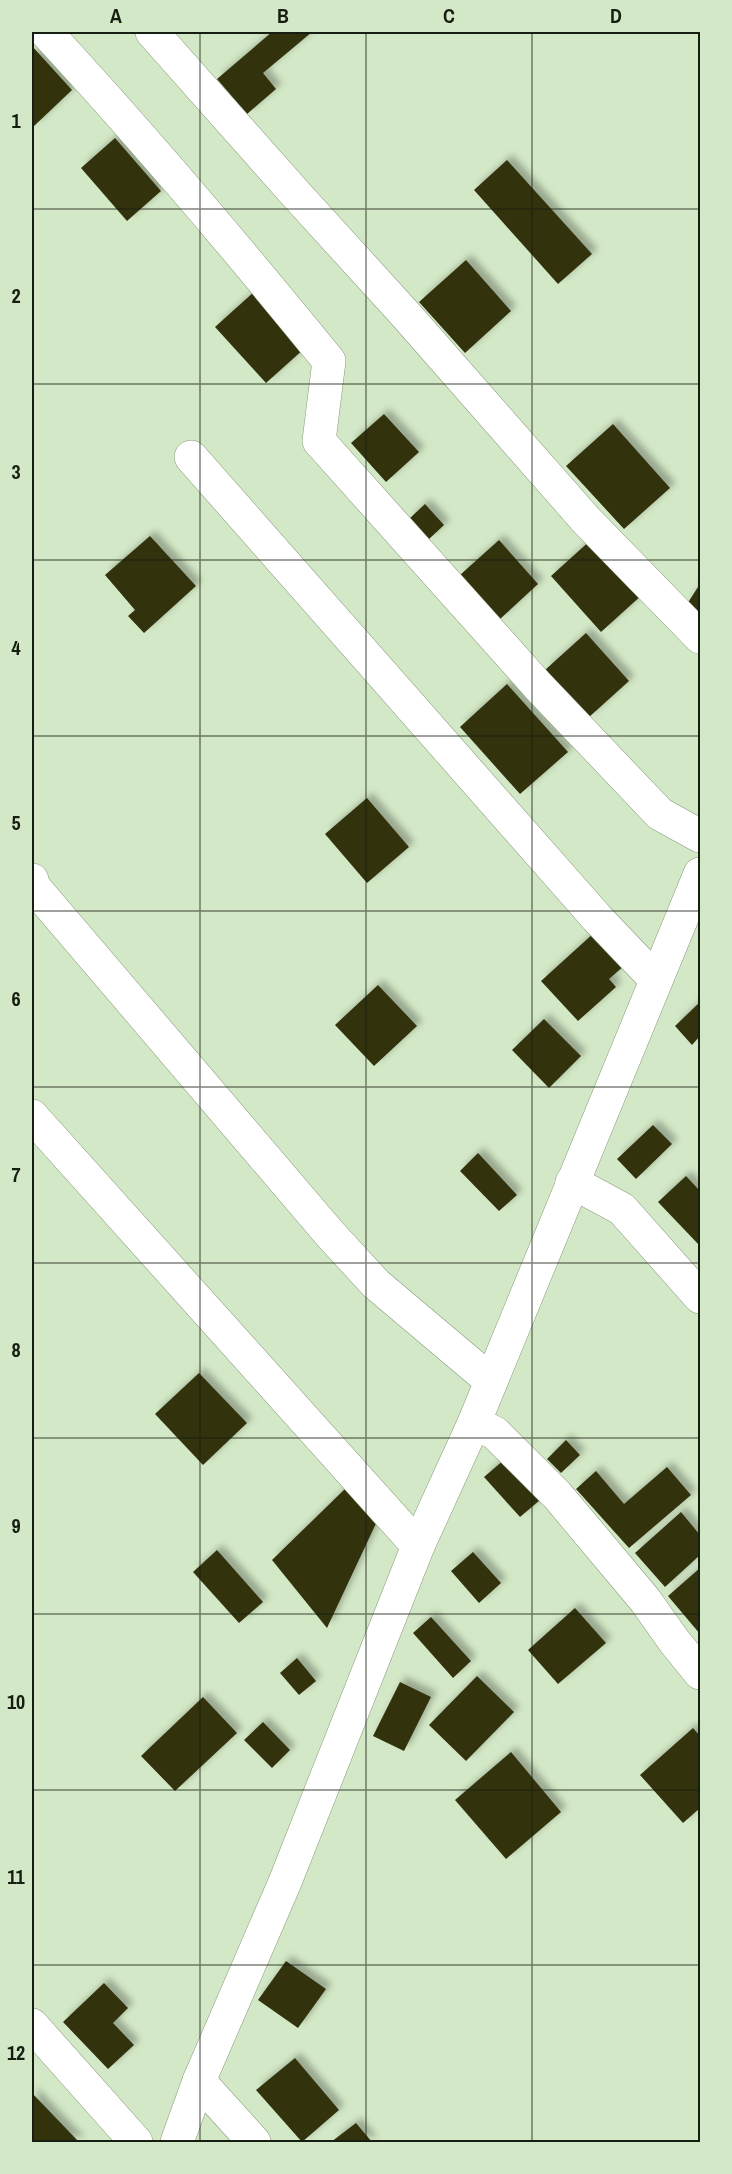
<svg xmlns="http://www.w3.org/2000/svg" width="732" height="2174" viewBox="0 0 732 2174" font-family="'Archivo Narrow',sans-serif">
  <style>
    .building { fill: #323111; filter: url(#shadow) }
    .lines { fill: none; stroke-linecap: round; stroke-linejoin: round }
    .minor-casing { stroke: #889b7b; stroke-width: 34 }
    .tertiary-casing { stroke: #889b7b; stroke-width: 34 }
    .minor { stroke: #fff; stroke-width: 33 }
    .tertiary { stroke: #fff; stroke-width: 33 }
    .grid { fill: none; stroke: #161d11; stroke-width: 1.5; stroke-opacity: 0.55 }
    .neatline { fill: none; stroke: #161d11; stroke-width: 2 }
    .grid-label { font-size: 20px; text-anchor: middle; font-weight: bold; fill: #161d11 }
  </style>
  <defs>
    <filter id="shadow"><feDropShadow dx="5.5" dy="-5.5" stdDeviation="3" flood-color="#0004"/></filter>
  </defs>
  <rect width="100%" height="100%" fill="#d3e8c6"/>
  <g class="building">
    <path d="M272 32H312L263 73 276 89 247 114 217 79Z"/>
    <path d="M32 46 72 90 33 127 32 126Z"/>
    <path d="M115 138 161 191 127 221 81 168Z"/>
    <path d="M507 160 592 254 558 284 474 190Z"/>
    <path d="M466 260 511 311 465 353 419 302Z"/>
    <path d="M255 291 305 348 266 383 215 327Z"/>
    <path d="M384 414 419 452 386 482 351 443Z"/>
    <path d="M613 424 670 488 624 529 566 466Z"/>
    <path d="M425 504 444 525 428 540 409 519Z"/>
    <path d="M150 536 196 586 144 633 128 616 135 610 105 575Z"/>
    <path d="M593 538 643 594 601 632 551 576Z"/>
    <path d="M499 540 538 584 499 620 460 575Z"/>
    <path d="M700 584V617L687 604Z"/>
    <path d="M586 633 629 681 588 718 545 670Z"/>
    <path d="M507 684 568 752 520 794 460 727Z"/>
    <path d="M367 798 409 847 367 883 325 834Z"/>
    <path d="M595 932 625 965 609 979 616 987 578 1021 541 981Z"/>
    <path d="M378 985 417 1026 374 1066 335 1025Z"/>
    <path d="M700 1002V1036L692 1045 675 1026Z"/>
    <path d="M544 1019 581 1056 549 1088 512 1050Z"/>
    <path d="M653 1125 672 1144 636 1179 617 1159Z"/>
    <path d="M478 1153 517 1195 499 1211 460 1171Z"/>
    <path d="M686 1176 700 1191V1246L658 1202Z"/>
    <path d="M199 1373 247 1423 203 1465 155 1414Z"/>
    <path d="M566 1440 580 1455 561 1473 547 1459Z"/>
    <path d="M505 1459 540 1500 520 1517 484 1477Z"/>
    <path d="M667 1467 691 1495 629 1548 576 1489 596 1471 624 1504Z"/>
    <path d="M348 1486 379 1517 327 1628 272 1560Z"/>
    <path d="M681 1512 700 1535V1555L665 1587 635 1553Z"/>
    <path d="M217 1550 263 1602 239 1623 193 1572Z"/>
    <path d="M473 1552 501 1583 479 1603 451 1571Z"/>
    <path d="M700 1568V1634L668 1596Z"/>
    <path d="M575 1608 606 1643 558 1684 528 1650Z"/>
    <path d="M431 1617 471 1661 453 1678 413 1633Z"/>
    <path d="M297 1658 316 1681 299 1695 280 1673Z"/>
    <path d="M477 1676 514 1712 466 1761 429 1725Z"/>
    <path d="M400 1682 431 1697 404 1751 373 1736Z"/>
    <path d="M203 1697 237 1733 175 1791 141 1756Z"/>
    <path d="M263 1722 290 1750 272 1768 244 1740Z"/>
    <path d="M693 1728 700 1736V1808L683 1823 640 1775Z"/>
    <path d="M511 1752 561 1812 506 1859 455 1800Z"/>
    <path d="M286 1961 326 1989 298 2028 258 2000Z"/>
    <path d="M104 1983 128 2008 113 2023 134 2045 108 2069 63 2022Z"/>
    <path d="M295 2058 339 2110 302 2142 256 2090Z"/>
    <path d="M32 2093 79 2142H32Z"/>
    <path d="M356 2123 372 2142H331Z"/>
  </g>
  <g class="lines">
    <defs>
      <g id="minor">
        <path d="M46 32C144 138 238 249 329 361L319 441 539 687 660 814 700 836"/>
        <path d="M152 32 294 192 406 315 586 520 700 637"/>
        <path d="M191 457 597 918 656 980"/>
        <path d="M32 880 34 887 330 1234 376 1284 491 1381"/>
        <path d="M32 1116 418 1546"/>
        <path d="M572 1182 622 1209 700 1297"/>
        <path d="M474 1423 495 1433 557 1495 645 1600 674 1641 700 1673"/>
        <path d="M32 2025 136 2142"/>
        <path d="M199 2081 254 2142"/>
      </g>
      <path id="tertiary" d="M177 2142 199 2081 285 1882 418 1546 474 1423 700 874"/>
    </defs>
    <use href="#minor" class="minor-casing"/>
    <use href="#tertiary" class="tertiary-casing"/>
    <use href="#minor" class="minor"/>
    <use href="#tertiary" class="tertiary"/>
  </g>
  <path class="grid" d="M200 32V2142M366 32V2142M532 32V2142M32 209H700M32 384H700M32 560H700M32 736H700M32 911H700M32 1087H700M32 1263H700M32 1438H700M32 1614H700M32 1790H700M32 1965H700"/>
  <rect width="732" height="2174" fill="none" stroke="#d3e8c6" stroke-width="66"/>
  <rect x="33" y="33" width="666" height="2108" class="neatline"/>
  <g class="grid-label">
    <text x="116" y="23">A</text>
    <text x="283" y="23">B</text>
    <text x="449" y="23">C</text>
    <text x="616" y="23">D</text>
    <text x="16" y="128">1</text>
    <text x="16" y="303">2</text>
    <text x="16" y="479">3</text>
    <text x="16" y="655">4</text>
    <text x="16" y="830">5</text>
    <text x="16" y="1006">6</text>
    <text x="16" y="1182">7</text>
    <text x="16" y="1357">8</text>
    <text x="16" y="1533">9</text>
    <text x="16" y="1709">10</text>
    <text x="16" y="1884">11</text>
    <text x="16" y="2060">12</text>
  </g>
</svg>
